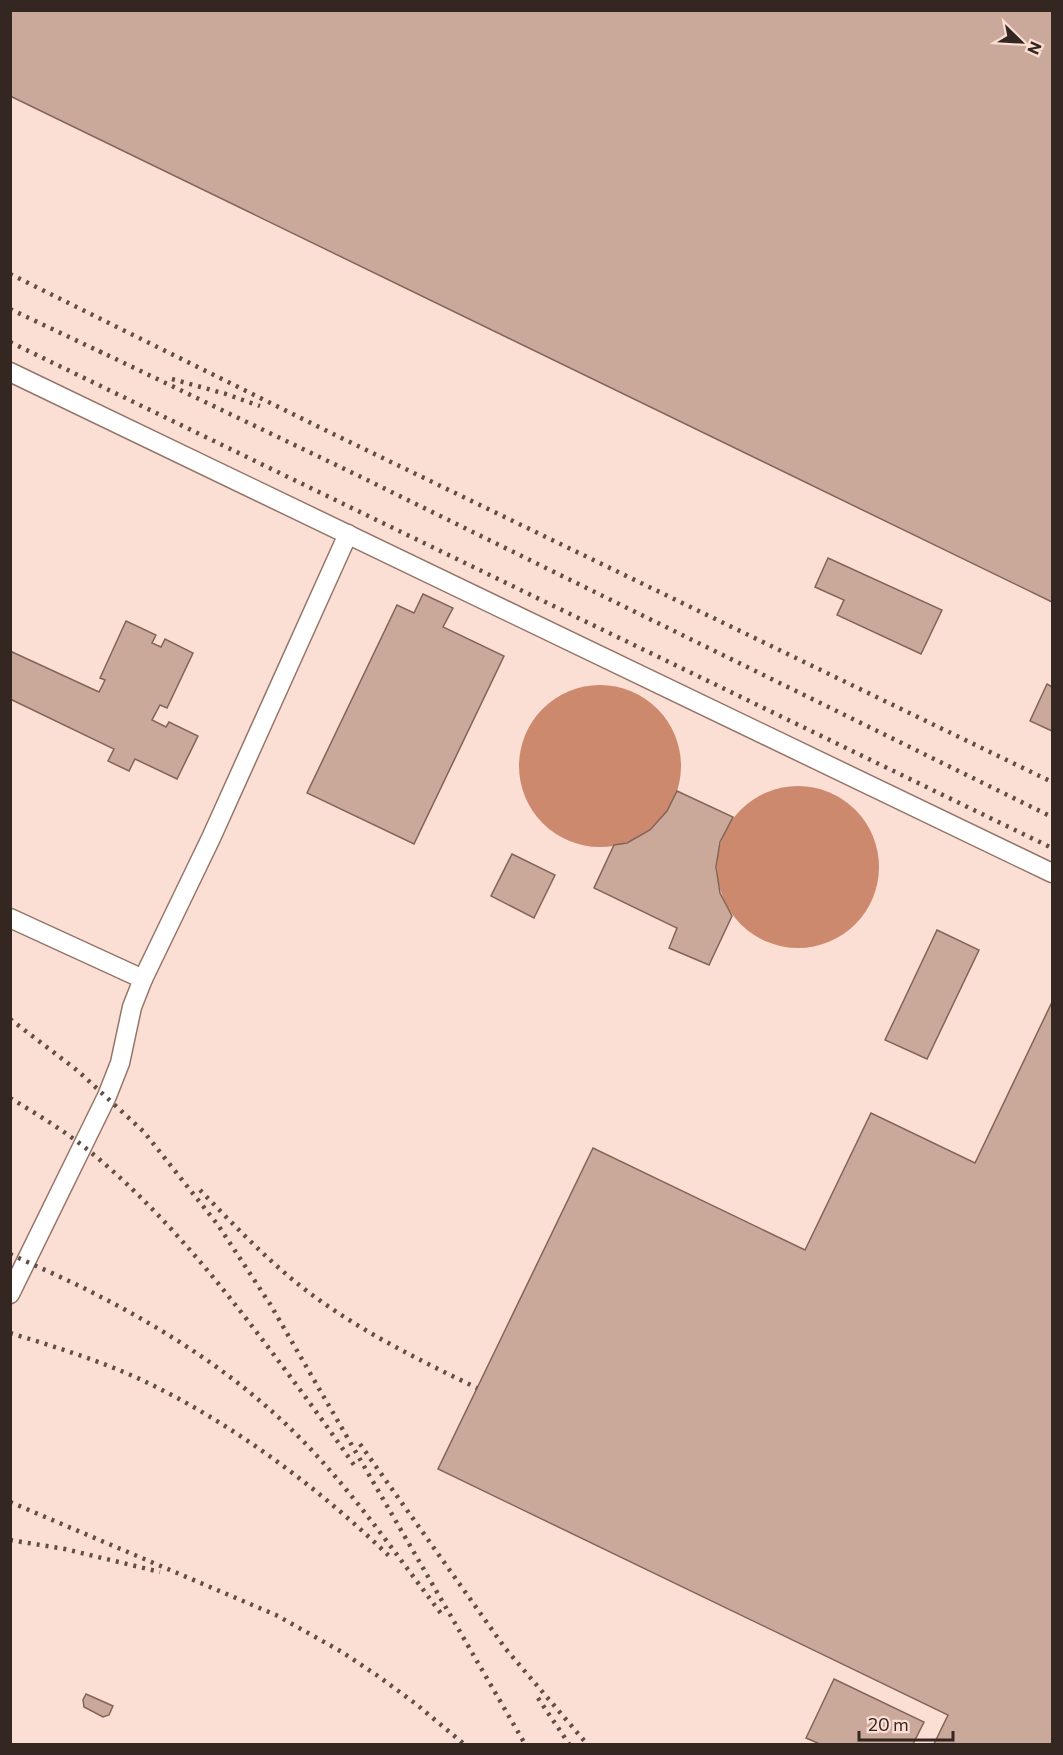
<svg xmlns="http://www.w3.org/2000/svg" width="1063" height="1755" viewBox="0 0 1063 1755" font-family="Commissioner,sans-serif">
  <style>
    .water { fill: #cd896d }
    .building { fill: #caa89a; stroke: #836457; stroke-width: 1.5 }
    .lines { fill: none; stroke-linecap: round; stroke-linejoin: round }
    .lane-casing { stroke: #957568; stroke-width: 21 }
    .lane { stroke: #fff; stroke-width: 18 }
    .rail { stroke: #5f4f48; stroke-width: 4.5; stroke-dasharray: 3 6; stroke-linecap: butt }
  </style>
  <rect width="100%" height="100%" fill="#fcdfd4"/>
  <g class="water">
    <circle cx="600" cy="766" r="81"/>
    <circle cx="798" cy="867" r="81"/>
  </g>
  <g class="building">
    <path d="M10 10H1052V602L10 96Z"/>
    <path d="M828 558 942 610 921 654 837 615 844 600 815 587Z"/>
    <path d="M423 594 453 608 443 627 504 656 414 844 307 793 397 605 414 613Z"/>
    <path d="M126 621 156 635 152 643 161 647 165 639 193 653 167 708 160 705 152 720 166 727 169 722 198 736 177 779 135 759 129 771 108 761 114 749 10 699V651L99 692 105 680 100 678Z"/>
    <path d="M1047 684 1052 687V731L1030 721Z"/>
    <path d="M677 791 733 817 720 842 716 867 720 893 732 916 709 965 669 948 677 928 594 888 614 845 627 843 650 830 667 811Z"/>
    <path d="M512 854 555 875 534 918 491 896Z"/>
    <path d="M937 930 979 950 927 1059 885 1040Z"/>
    <path d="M1052 1002V1744H934L948 1715 438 1469 593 1148 805 1250 871 1113 975 1163Z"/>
    <path d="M834 1679 924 1722 913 1744H820L806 1738Z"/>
    <path d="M86 1694 113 1706 109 1715 103 1717 84 1707 83 1700Z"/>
  </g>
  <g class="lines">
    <defs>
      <g id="lane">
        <path d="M10 372 1052 873"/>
        <path d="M10 918 143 979 132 1007 120 1063 107 1096 10 1294"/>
        <path d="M143 979 211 838 348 534"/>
      </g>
    </defs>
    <use href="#lane" class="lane-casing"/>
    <use href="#lane" class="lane"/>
    <g class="rail">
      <path d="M10 274 325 430 1052 782"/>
      <path d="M10 309 107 355"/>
      <path d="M10 342 1052 848"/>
      <path d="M99 351 357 475 1052 817"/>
      <path d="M172 379 226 394 260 406"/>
      <path d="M10 1019 78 1071 144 1132 218 1225 270 1304 525 1744"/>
      <path d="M10 1098C35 1113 60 1128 83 1146 156 1204 215 1277 271 1351 299 1388 327 1426 354 1465"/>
      <path d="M200 1190C233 1224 266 1259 303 1288 356 1329 417 1359 477 1388"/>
      <path d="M10 1254C40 1268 71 1281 101 1297 173 1334 243 1380 301 1439 354 1493 397 1556 443 1616"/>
      <path d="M10 1333C56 1347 101 1361 144 1381 232 1423 319 1488 389 1556"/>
      <path d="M360 1444 505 1648 587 1744"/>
      <path d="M10 1502 276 1615 342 1652 378 1676 416 1704 464 1744"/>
      <path d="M10 1540 65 1549 160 1572"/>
      <path d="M538 1698 569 1744"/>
    </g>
  </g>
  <rect width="1063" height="1755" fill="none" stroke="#342721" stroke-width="24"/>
  <g transform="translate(1021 42) rotate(114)" stroke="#fcdfd4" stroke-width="4.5" paint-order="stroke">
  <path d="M0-4.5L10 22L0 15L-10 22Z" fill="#342721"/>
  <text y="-9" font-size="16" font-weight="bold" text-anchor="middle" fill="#342721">N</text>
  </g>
  <path d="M859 1731v9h94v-9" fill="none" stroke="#342721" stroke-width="3"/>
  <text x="868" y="1731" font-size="18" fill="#342721" stroke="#fcdfd4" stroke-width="4.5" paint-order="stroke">20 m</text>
</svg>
